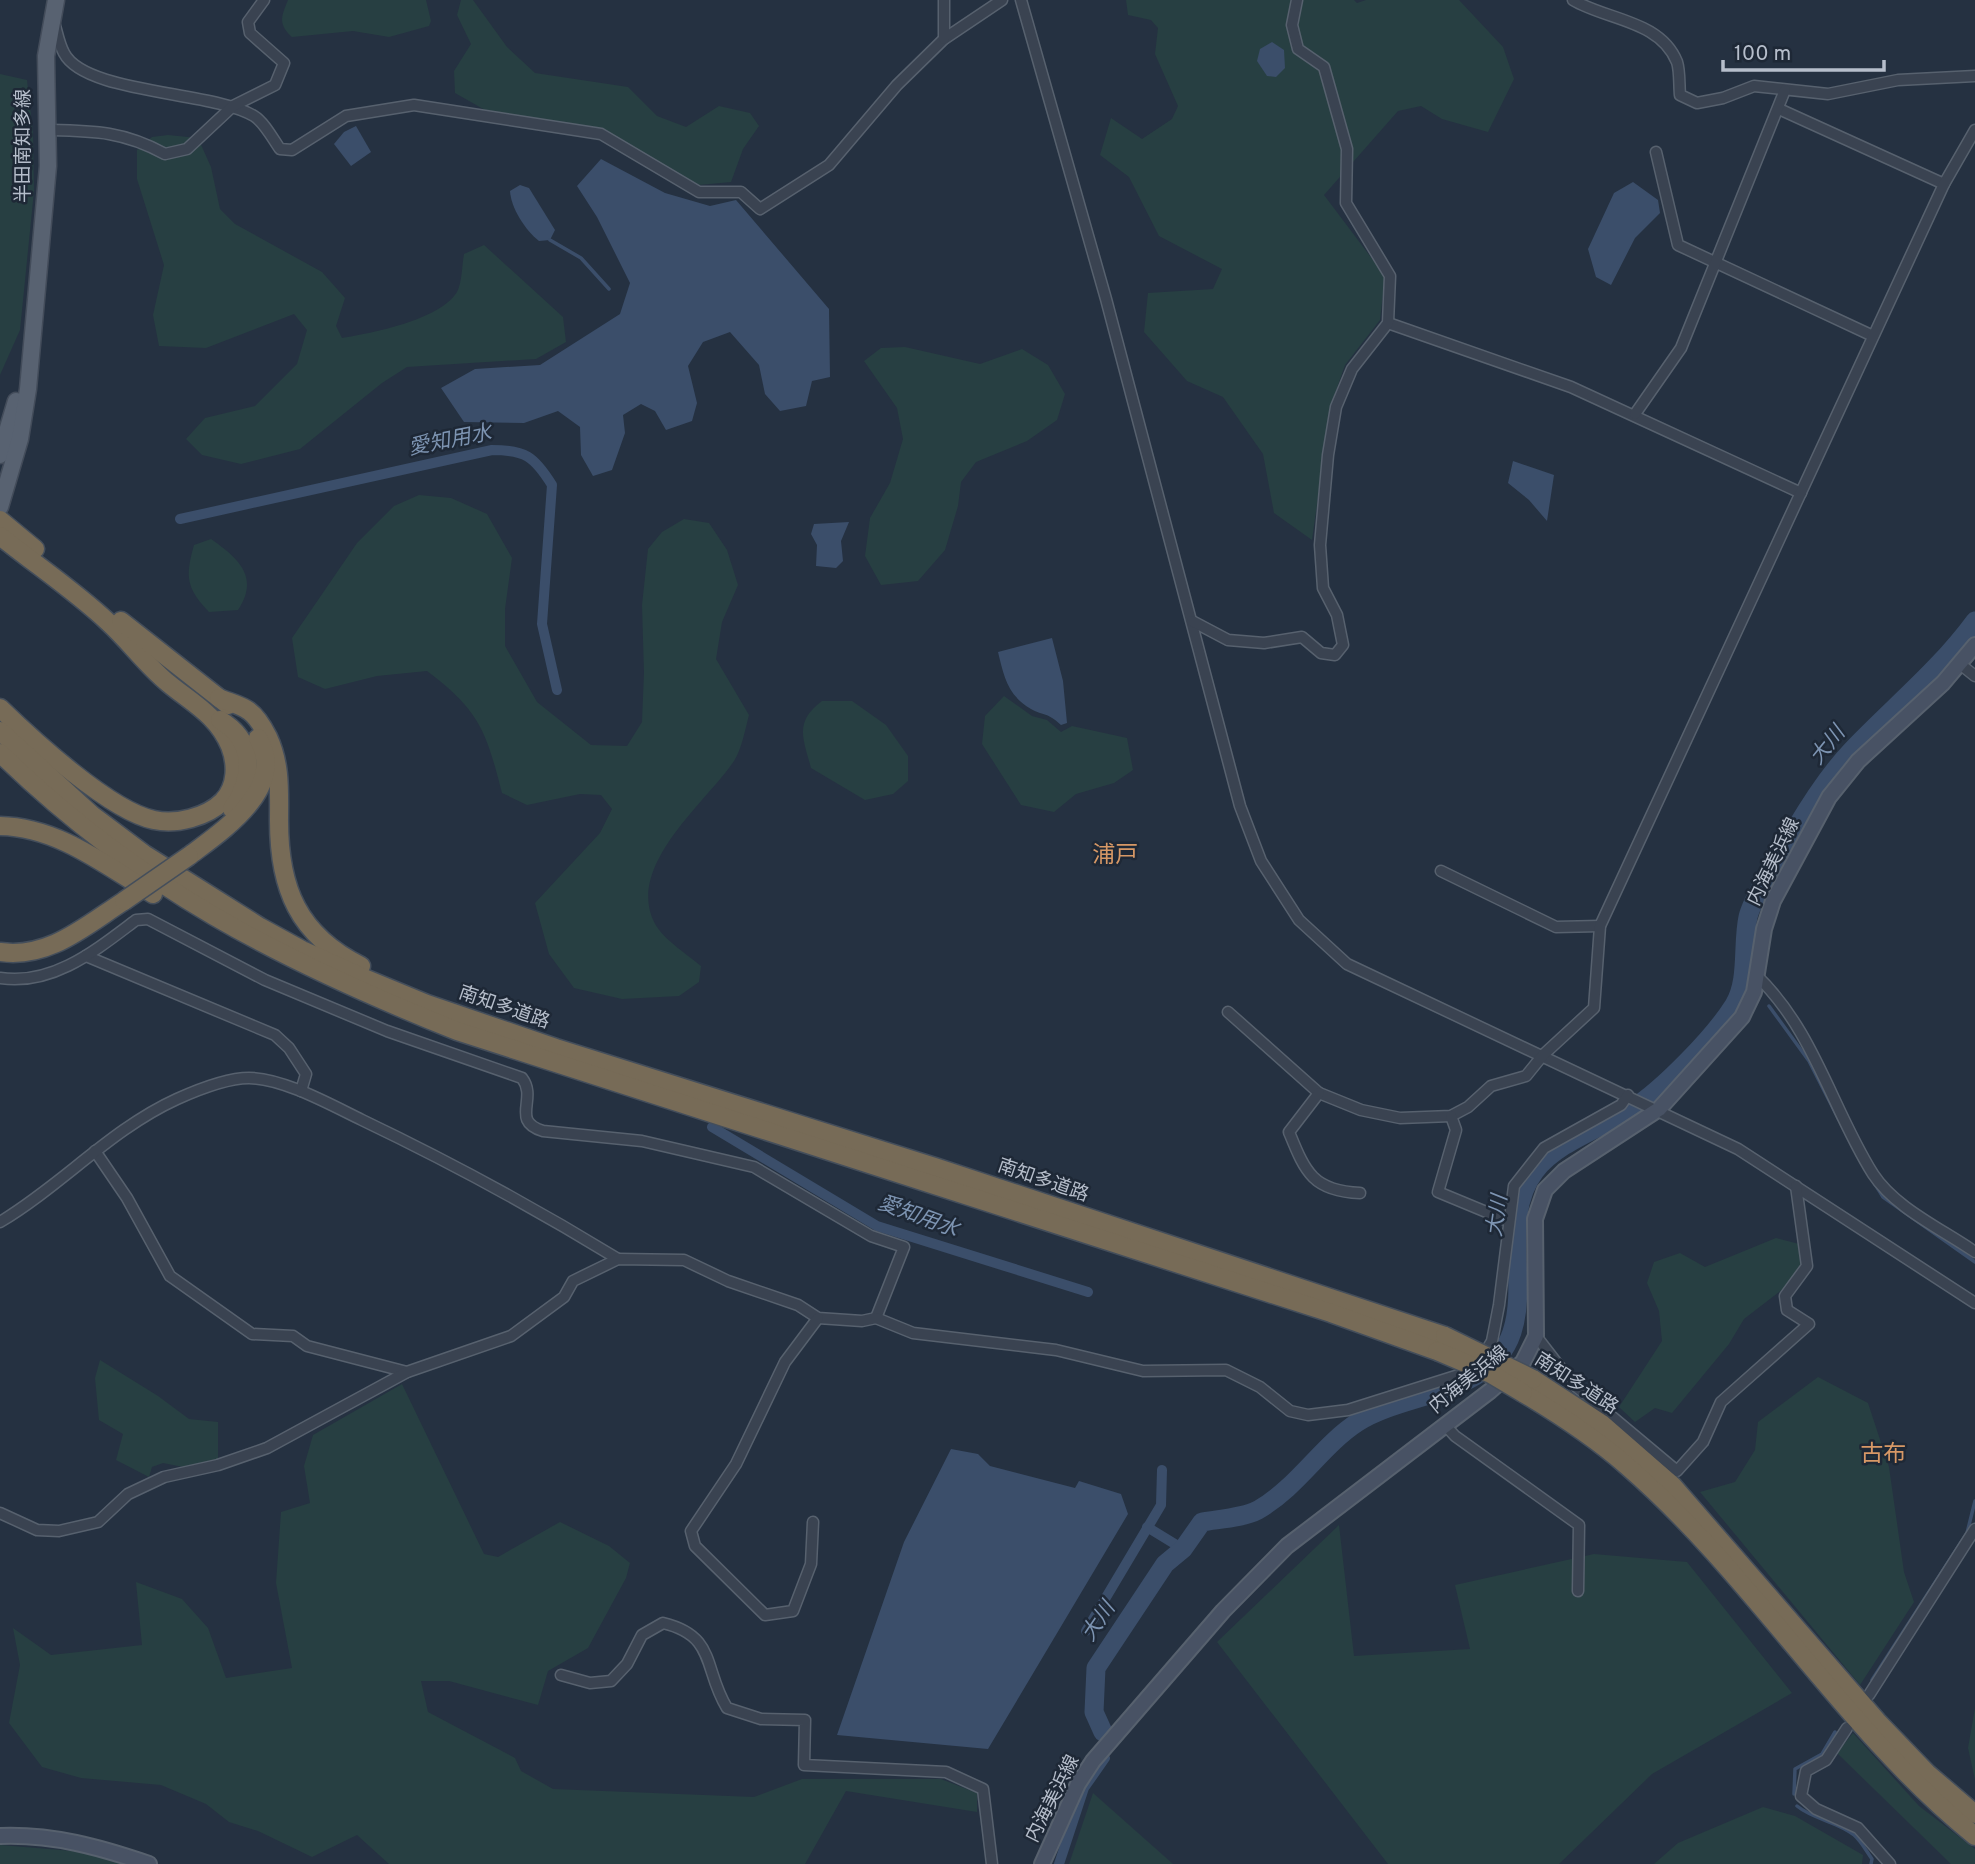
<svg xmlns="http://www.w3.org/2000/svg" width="1975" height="1864" viewBox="0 0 1975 1864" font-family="Overpass,'Noto Sans JP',sans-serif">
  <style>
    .green { fill: #273f42 }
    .water { fill: #3b4e6a }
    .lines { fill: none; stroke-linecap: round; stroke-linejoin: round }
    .stream { stroke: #3b4e6a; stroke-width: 3.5 }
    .canal { stroke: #3b4e6a; stroke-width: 10 }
    .river { stroke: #3b4e6a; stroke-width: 19 }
    .street-casing { stroke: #57616e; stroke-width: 13 }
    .secondary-casing { stroke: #57616e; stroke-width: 18 }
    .primary-casing { stroke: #434c5a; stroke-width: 19 }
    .highway-casing { stroke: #444e5b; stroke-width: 21 }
    .street { stroke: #3a4351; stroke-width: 10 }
    .secondary { stroke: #485264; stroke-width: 14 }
    .primary { stroke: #586271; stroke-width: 16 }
    .highway { stroke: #776b57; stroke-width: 18 }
    .highway-bridge-casing { stroke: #444e5b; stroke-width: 21; stroke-linecap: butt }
    .highway-bridge { stroke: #776b57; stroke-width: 18 }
    .labels { text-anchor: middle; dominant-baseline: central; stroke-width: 5; stroke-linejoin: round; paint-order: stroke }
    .street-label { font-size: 19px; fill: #b6becb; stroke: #1e2836 }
    .water-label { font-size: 21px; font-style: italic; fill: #7d94b2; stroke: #1e2836 }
    .quarter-label { font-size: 23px; fill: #d79866; stroke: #1e2836 }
  </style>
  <rect width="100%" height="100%" fill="#253141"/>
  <g class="green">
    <path d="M288 0H426L431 21 429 26 389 37 353 31 292 37C278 24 281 17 288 0Z"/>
    <path d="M461 0H473L507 47 535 73 628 87 657 116 686 127 719 106 750 113 759 126 743 149 731 182 699 185 604 131 485 110 455 93 454 71 471 44 457 15Z"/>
    <path d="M1126 0H1354L1357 3 1366 0H1459L1503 47 1514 79 1488 132 1442 119 1421 106 1398 111 1324 195 1385 276 1380 320 1345 365 1331 405 1312 540 1274 513 1263 454 1223 397 1187 381 1144 332 1148 293 1213 289 1222 269 1159 236 1129 177 1100 155 1111 118 1142 139 1172 119 1178 106 1155 54 1158 28 1151 20 1128 15Z"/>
    <path d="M0 74 27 80 33 133 34 191 20 330 0 375Z"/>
    <path d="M168 135 198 138 211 167 220 209 235 224 322 272 345 298 336 326 342 338C372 333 440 320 457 292 462 283 462 265 464 254L484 245 563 317 566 342 536 359 407 367 382 383 300 449 241 464 202 455 186 439 205 418 255 406 297 364 307 330 294 314 206 348 159 346 153 315 164 265 137 179V150L152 137Z"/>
    <path d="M905 347 980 364 1022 349 1048 365 1065 394 1057 420 1027 441 976 462 961 482 958 506 945 550 918 581 881 585 865 556 870 518 890 483 903 439 897 408 864 361 881 348Z"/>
    <path d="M419 495 451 498 487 514 512 558 505 609V646L537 702 591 745 627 746 642 722 644 673 642 605 648 549 662 532 684 519 709 523 727 550 738 585 722 622 716 659 749 715C745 730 742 748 734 761 706 803 621 869 657 927 666 941 688 955 701 966L699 982 679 996 622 999 574 988 549 954 535 903 600 833 612 809 601 795 580 794 527 805 502 793C486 731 480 711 427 671L377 676 325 689 298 677 292 638 357 543 394 506Z"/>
    <path d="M211 539C238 558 260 577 238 610L209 612C186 588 185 577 194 545Z"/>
    <path d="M1004 696 1032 716 1047 720 1061 732 1072 726 1127 738 1133 770 1114 783 1076 794 1054 812 1021 805 982 744 985 716Z"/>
    <path d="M822 701H852L886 725 908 756V781L893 794 865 800 811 768C803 738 794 722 822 701Z"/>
    <path d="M1776 1238 1799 1244 1801 1265 1783 1289 1744 1319 1729 1344 1672 1413 1655 1408 1635 1422 1619 1407 1662 1341 1659 1311 1647 1283 1654 1262 1680 1253 1705 1267Z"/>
    <path d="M100 1360 158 1396 189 1419 218 1422V1461L183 1467 163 1463 152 1467 149 1477 116 1460 123 1434 99 1420 95 1378Z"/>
    <path d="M1818 1377 1868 1403 1889 1467 1904 1572 1914 1602 1860 1685 1700 1492 1735 1482 1755 1450 1758 1422Z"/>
    <path d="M402 1384 484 1554 498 1557 560 1522 609 1546 630 1563 626 1578 588 1648 548 1671 538 1705 449 1681H421L428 1712 515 1758 521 1771 553 1789 754 1797 802 1779H941L977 1793V1812L846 1791 805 1864H389L357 1835 312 1857 258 1831 229 1822 206 1804 161 1785 81 1778 42 1767 9 1723 20 1665 13 1628 51 1655 142 1645 136 1582 182 1599 208 1628 226 1678 292 1668 276 1583 281 1512 310 1503 304 1466 313 1435Z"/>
    <path d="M1339 1525 1354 1656 1470 1649 1455 1585 1594 1554 1687 1562 1792 1693 1652 1774 1559 1864H1388L1217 1642Z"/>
    <path d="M1975 1708V1780L1968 1748Z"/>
    <path d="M1853 1733 1919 1806 1975 1849V1864H1951L1837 1753Z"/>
    <path d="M1093 1793 1173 1864H1069Z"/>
    <path d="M1763 1807 1795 1816 1863 1855 1862 1864H1654L1678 1843Z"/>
    <path d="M0 1845 85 1852 125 1864H0Z"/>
  </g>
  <g class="water">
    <path d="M1272 42 1284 50 1285 68 1276 77 1267 76 1257 61 1260 49Z"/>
    <path d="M356 126 371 152 351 166 334 144 344 132Z"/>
    <path d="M601 159 665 193 710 206 736 200 829 309 830 377 812 381 806 406 780 411 765 394 759 365 730 332 703 342 688 366 697 403 692 421 666 430 655 411 641 404 623 415 625 433 612 470 593 476 581 455 580 427 558 411 524 423 464 422 441 388 475 369 540 365 620 314 630 283 597 217 577 186Z"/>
    <path d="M1633 182 1658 200 1660 213 1635 238 1611 285 1596 277 1588 249 1614 193Z"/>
    <path d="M520 185 529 188 555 230 550 240 539 241C525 230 511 208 510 191Z"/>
    <path d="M1513 461 1554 475 1547 521 1529 500 1508 483Z"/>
    <path d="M849 522 841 541 843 561 836 568 816 566 817 545 811 534 814 524Z"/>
    <path d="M1052 638 1063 681 1067 723 1061 725C1047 712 1044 716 1031 709 1007 695 1004 676 998 652Z"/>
    <path d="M951 1449 978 1454 990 1466 1075 1488 1079 1481 1121 1494 1128 1514 988 1749 837 1735 904 1542Z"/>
  </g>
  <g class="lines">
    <g class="stream">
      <path d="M550 240 581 258 609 289"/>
      <path d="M1769 1006 1809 1061 1839 1120"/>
      <path d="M1857 1155 1883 1197 1975 1262"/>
      <path d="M1872 1680 1967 1533 1975 1501"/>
      <path d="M1794 1794 1795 1769 1822 1754 1835 1732"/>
      <path d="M1797 1806C1814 1820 1837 1821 1854 1835 1861 1841 1867 1852 1872 1859L1871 1864"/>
    </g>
    <g class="canal">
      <path d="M180 519 492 450C525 450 534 456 552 485L542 624 557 690"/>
      <path d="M712 1127 877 1226 1088 1292"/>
      <path d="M1147 1527 1183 1549"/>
      <path d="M1086 1631 1161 1505 1162 1470"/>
      <path d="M1059 1864 1084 1788 1105 1758"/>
    </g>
    <path class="river" d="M1103 1732 1094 1712 1096 1668 1165 1564 1183 1549 1202 1522C1219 1519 1243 1518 1258 1510 1298 1487 1322 1445 1358 1422 1407 1391 1491 1396 1512 1332 1529 1280 1500 1217 1535 1171 1557 1142 1602 1128 1632 1109 1663 1089 1714 1037 1734 1005 1749 981 1742 944 1748 917 1753 896 1784 848 1796 828 1812 801 1830 773 1852 750 1893 707 1939 670 1975 621"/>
    <defs>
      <g id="street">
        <path d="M1021 0 1106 299 1240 806 1261 861 1299 920 1347 964 1738 1149 1975 1303"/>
        <path d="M1573 0C1606 20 1660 20 1677 62 1680 71 1679 85 1680 95L1697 103 1723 98 1754 86 1828 94 1898 80 1975 76"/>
        <path d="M54 22C57 32 59 44 64 53 85 94 213 91 254 116 264 122 273 139 280 149L292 150 346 116 414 105 601 134 699 192H741L760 209 829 165 897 85 944 39 1002 0"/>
        <path d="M944 39V0"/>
        <path d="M1779 109 1944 184"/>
        <path d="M47 130C94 131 123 131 165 154L187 149 233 106 275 85 284 63 250 33 248 22 264 0"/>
        <path d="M1656 152 1678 245 1873 336"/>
        <path d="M1388 323 1571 387 1801 493"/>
        <path d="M1635 414 1681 348 1785 90"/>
        <path d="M1192 621 1228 640 1264 643 1302 637 1321 653 1335 655 1343 645 1337 615 1323 588 1320 545 1328 455 1336 407 1352 369 1388 323 1390 276 1346 203 1347 149 1324 67 1298 49 1292 25 1297 0"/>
        <path d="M1960 664 1975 676"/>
        <path d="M1441 871 1556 927 1600 926"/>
        <path d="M86 956 275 1035 289 1048 306 1074 301 1091"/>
        <path d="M1756 975C1814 1030 1832 1109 1873 1174 1895 1208 1942 1229 1975 1252"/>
        <path d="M0 978C53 986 96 950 136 920L148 919 265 980 387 1031 522 1078C538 1099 510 1121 543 1131L642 1141 754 1167 871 1236 904 1247 876 1318"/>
        <path d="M1228 1012 1319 1093 1361 1110 1400 1118 1451 1116 1468 1107 1491 1086 1526 1076 1543 1055 1594 1008 1600 926 1944 184 1975 130"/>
        <path d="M1319 1093 1289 1132C1305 1171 1312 1191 1360 1193"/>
        <path d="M1451 1116 1456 1130 1438 1192 1508 1221"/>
        <path d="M95 1151 127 1198 170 1276 252 1334 293 1336 307 1346 407 1372"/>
        <path d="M0 1222C62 1185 111 1129 177 1099 197 1090 227 1078 249 1078 283 1078 331 1105 362 1120 452 1163 533 1207 618 1259"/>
        <path d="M1536 1336 1573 1384 1677 1471 1703 1442 1721 1402 1809 1324 1787 1310 1785 1296 1807 1266 1796 1186"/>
        <path d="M1445 1425 1455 1436 1579 1525 1578 1591"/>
        <path d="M0 1513 37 1530 59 1531 98 1522 128 1494 164 1477 218 1465 267 1448 407 1372 511 1336 564 1297 573 1281 618 1259 684 1260 728 1281 798 1305 818 1318 862 1321 876 1318 913 1333 1056 1350 1143 1371 1226 1370 1260 1387 1290 1411 1308 1415 1348 1410 1462 1374 1480 1361 1492 1341 1499 1305 1514 1186 1544 1148 1621 1105 1628 1095"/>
        <path d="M813 1522 811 1564 793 1611 765 1615 695 1546 691 1531 736 1464 785 1362 818 1318"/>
        <path d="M561 1675 590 1683 611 1681 627 1664 642 1635 663 1623C717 1636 703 1669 727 1708L761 1719 805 1720 804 1765 946 1772 983 1789 992 1864"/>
        <path d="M1869 1695 1975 1529"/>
        <path d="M1847 1728 1826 1760 1806 1771 1801 1796 1816 1809 1858 1828 1890 1864"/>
      </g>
      <g id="secondary">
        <path d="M0 1836C53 1834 99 1847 149 1864"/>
        <path d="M1042 1864 1078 1784 1093 1761 1223 1611 1287 1546 1490 1391 1523 1362 1536 1336 1535 1219 1545 1190 1564 1171 1659 1109 1742 1017 1754 992 1764 929 1773 901 1829 797 1858 761 1943 683 1975 645"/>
      </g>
      <g id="primary">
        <path d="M0 455 16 401"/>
        <path d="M0 507 20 439 28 389 48 166 46 56 56 0"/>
      </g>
      <g id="highway">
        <path d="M0 520 35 549"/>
        <path d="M0 536C36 565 75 591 108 622 129 641 146 665 168 683 192 703 217 715 230 746 237 764 237 786 223 801 207 817 176 825 154 820 110 811 33 740 0 708"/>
        <path d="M121 621 228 705"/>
        <path d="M219 698C228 702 241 705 249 711 256 716 264 729 268 737 281 765 279 791 279 821 279 888 298 935 361 966"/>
        <path d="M220 720C257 742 253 779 232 809"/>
        <path d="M0 731 92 815 144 854 260 927 302 950 364 978 427 1004 556 1048 935 1167 1445 1336"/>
        <path d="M0 753C138 888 280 960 457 1031L1331 1313 1437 1351"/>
        <path d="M0 826C58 827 105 865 153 894"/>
        <path d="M189 856C222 831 288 788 258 738"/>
        <path d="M0 952C49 959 85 926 124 901"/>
        <path d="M1533 1379 1602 1424 1672 1485 1877 1721 1927 1773 1975 1814"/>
        <path d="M1523 1393C1560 1415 1595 1438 1627 1466 1755 1577 1843 1729 1975 1836"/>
      </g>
    </defs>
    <use href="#street" class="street-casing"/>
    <use href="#secondary" class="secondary-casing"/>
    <use href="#primary" class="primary-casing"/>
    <use href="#highway" class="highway-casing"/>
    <use href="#street" class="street"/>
    <use href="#secondary" class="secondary"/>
    <use href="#primary" class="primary"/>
    <use href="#highway" class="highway"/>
    <defs>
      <g id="highway-bridge">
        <path d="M124 901 189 856"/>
        <path d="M1445 1336 1533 1379"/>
        <path d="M1437 1351 1491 1374 1523 1393"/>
      </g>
    </defs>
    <use href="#highway-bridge" class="highway-bridge-casing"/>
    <use href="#highway-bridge" class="highway-bridge"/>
  </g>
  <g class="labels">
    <g class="street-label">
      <text transform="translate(24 146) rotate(-90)">半田南知多線</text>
      <text transform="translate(1774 862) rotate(-64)">内海美浜線</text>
      <text transform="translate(504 1008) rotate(19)">南知多道路</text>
      <text transform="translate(1043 1181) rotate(19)">南知多道路</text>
      <text transform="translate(1469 1380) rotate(-39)">内海美浜線</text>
      <text transform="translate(1576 1384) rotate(33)">南知多道路</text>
      <text transform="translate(1053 1799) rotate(-63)">内海美浜線</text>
    </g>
    <g class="water-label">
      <text transform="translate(450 441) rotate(-11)">愛知用水</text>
      <text transform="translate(1828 746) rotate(-51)">大川</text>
      <text transform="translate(1498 1216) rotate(-82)">大川</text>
      <text transform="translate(918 1217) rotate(20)">愛知用水</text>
      <text transform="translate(1099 1622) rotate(-56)">大川</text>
    </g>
    <g class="quarter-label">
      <text x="1115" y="856">浦戸</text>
      <text x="1883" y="1455">古布</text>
    </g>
  </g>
  <path d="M1723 60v10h161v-10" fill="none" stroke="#b6becb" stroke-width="3.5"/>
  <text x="1734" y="60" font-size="21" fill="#b6becb" stroke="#1e2836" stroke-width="5" paint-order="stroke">100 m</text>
</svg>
